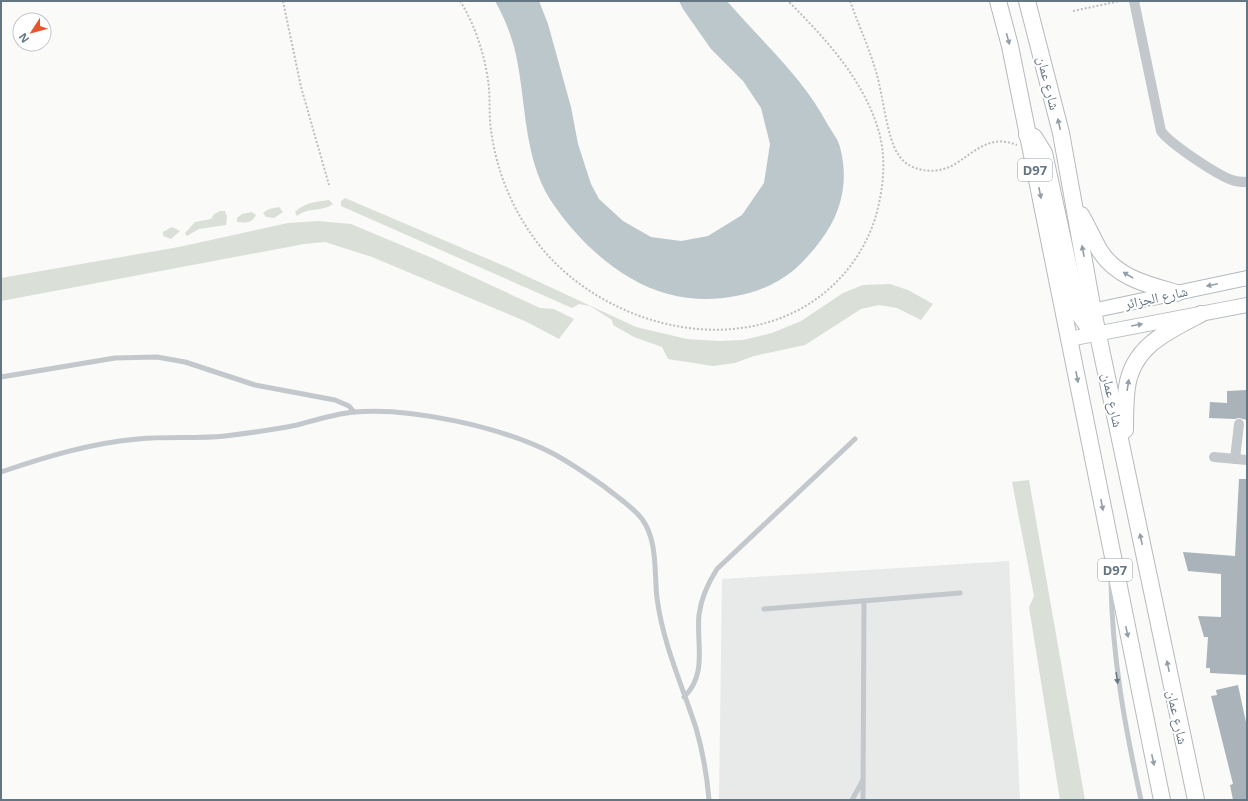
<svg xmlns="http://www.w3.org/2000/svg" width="1248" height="801" viewBox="0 0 1248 801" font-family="'Noto Sans','Noto Naskh Arabic',sans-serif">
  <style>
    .built { fill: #e8e9e9 }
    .green { fill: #dadfd7 }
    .water { fill: #bbc7cb }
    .building { fill: #aab3b9 }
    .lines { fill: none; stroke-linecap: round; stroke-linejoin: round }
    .secondary-casing { stroke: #b3babf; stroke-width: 16 }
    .primary-casing { stroke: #b5babe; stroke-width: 18 }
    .path { stroke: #bbbfc2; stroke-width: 2; stroke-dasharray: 2 2; stroke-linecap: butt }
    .lane { stroke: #c3c8cc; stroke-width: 5 }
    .street { stroke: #c3c8cc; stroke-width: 10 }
    .secondary { stroke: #fff; stroke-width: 14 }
    .primary { stroke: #fff; stroke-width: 16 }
    .oneway { fill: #939fa8 }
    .oneway2 { fill: #6a7a87 }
    .labels { text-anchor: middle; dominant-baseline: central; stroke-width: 4; stroke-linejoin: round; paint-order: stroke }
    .shield { fill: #fff; stroke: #939fa8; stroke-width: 1 }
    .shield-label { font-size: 13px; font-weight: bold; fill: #657683 }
    .street-label { font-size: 14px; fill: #657683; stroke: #fff }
  </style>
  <rect width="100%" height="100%" fill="#fafaf8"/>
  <path class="built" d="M1009 561 1020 800H719L722 579Z"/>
  <g class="green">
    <path d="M345 198 509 268 636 327 687 339 718 341 743 340 772 333 801 321 843 293 863 285 890 284 908 290 933 304 921 320 897 308 879 305 861 309 805 345 754 356 735 363 713 366 668 359 662 347 634 337 613 325 612 320 590 306 579 304 572 308 341 206V201Z"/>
    <path d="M329 200 333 204C322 212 308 207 297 216L295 212C305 202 316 202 329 200Z"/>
    <path d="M279 207 283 212 274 218 266 217 263 213 269 209Z"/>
    <path d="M220 211H225L227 217 226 225 199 229 187 236 185 233 195 222 211 219 214 214Z"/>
    <path d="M252 212 256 215C252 223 246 223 237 222V218L242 214Z"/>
    <path d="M318 221 351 224 432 258 540 308 554 309 574 319 559 339 527 322 372 257 325 242 304 244 1 301V278L179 247 288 223Z"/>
    <path d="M172 227 180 231 171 239 163 236V232Z"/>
    <path d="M1029 480 1085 800H1060L1029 607 1034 596 1012 482Z"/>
  </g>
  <path class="water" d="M495 1H539L548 24 571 107 578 144 591 184 599 199 623 221 651 237 681 241 708 236 742 215 764 183 770 144 761 108 743 81 711 49 683 9 679 1H727C762 42 803 77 828 125 832 132 838 139 840 147 849 181 842 212 821 240 813 251 804 261 794 270 760 298 709 305 668 294 623 282 583 246 556 208 523 164 527 106 516 55 512 36 504 17 495 1Z"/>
  <g class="building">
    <path d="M1247 390V420L1239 418 1235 419 1209 418 1210 402 1227 403V391Z"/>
    <path d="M1239 479H1247V675L1210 673V668H1206L1208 637H1204L1198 616 1221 617V574L1188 571 1183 552 1235 556Z"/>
    <path d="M1238 685 1247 727V800H1233L1230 785 1233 784 1211 696 1217 695 1216 690Z"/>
  </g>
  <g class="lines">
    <defs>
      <g id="secondary">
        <path d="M1082 313 1247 278"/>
        <path d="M1069 339 1247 305"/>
      </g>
      <g id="primary">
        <path d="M998 1 1010 46 1162 800"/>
        <path d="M1027 1 1061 133 1093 311 1196 800"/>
        <path d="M1027 135 1034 137 1044 153 1079 314 1089 328 1099 333"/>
        <path d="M1081 215C1088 227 1093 239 1100 251 1117 278 1149 285 1177 293"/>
        <path d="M1125 430C1125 416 1125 401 1127 387 1133 346 1168 331 1201 314"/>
      </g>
    </defs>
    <use href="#secondary" class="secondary-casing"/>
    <use href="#primary" class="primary-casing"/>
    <g class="path">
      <path d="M283 1 301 87 329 185"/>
      <path d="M460 1C476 26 486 59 489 88 490 102 489 116 491 130 497 175 515 216 544 251 612 330 747 362 830 288 851 269 866 246 875 219 883 191 887 161 879 132 864 80 826 39 788 1"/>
      <path d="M850 1C859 26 870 50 877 75 883 96 887 138 898 154 909 173 938 175 955 164 976 151 990 134 1017 145"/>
      <path d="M1073 11 1120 1"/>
    </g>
    <g class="lane">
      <path d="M1 377 115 358 157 357 185 362 255 385 335 400 349 406 354 412"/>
      <path d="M1 472C45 457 91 443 138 439 167 436 196 439 225 436 249 433 273 430 297 425 316 420 334 414 354 412 411 407 501 427 552 453 571 463 588 475 605 487 617 497 632 506 642 519 658 541 654 572 657 598 663 644 682 685 696 728 703 752 707 776 709 800"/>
      <path d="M1111 582C1112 657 1125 727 1141 800"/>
      <path d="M764 609 960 593"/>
      <path d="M684 697C708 674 696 643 699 615 701 598 708 583 717 569L855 439"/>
      <path d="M852 800 863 780"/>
      <path d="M863 800 864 601"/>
    </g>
    <g class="street">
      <path d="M1134 1 1161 131C1169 143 1217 175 1232 180 1237 182 1242 182 1247 182"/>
      <path d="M1214 457 1247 460"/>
      <path d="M1235 459 1239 424"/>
    </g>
    <use href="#secondary" class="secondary"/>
    <use href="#primary" class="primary"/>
  </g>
  <defs><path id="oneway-solid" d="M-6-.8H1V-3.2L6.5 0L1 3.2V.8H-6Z"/></defs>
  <g class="oneway">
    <use href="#oneway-solid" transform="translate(1008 39) rotate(75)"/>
    <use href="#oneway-solid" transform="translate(1059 124) rotate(-103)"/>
    <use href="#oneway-solid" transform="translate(1040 193) rotate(79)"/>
    <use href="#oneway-solid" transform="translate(1083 251) rotate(-101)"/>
    <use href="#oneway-solid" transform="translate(1128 275) rotate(-149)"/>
    <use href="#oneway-solid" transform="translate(1212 285) rotate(168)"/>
    <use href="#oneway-solid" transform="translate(1137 325) rotate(-10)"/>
    <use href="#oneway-solid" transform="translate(1077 377) rotate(79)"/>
    <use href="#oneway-solid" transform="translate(1128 385) rotate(-81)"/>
    <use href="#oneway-solid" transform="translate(1102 505) rotate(79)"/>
    <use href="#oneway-solid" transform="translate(1141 539) rotate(-102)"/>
    <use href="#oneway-solid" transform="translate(1127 632) rotate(78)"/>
    <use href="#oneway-solid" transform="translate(1168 666) rotate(-102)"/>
    <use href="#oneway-solid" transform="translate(1153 760) rotate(78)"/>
  </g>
  <use class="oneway2" href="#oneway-solid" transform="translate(1117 678) rotate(82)"/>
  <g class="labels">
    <g class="shield">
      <rect x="1018" y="159" width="34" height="22" rx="3"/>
      <rect x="1098" y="559" width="34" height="22" rx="3"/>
    </g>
    <g class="shield-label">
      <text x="1035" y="170">D97</text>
      <text x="1115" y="570">D97</text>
    </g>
    <g class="street-label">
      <text transform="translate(1049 83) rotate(76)">شارع عمان</text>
      <text transform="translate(1156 297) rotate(-12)">شارع الجزائر</text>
      <text transform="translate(1113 400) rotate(78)">شارع عمان</text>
      <text transform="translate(1178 717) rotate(78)">شارع عمان</text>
    </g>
  </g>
  <rect width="1248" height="801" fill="none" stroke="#657683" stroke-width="4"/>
  <g transform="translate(32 32) rotate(234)"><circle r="19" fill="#ffffff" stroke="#c1c8cd"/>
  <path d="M0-3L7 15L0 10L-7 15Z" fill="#e4572e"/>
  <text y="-6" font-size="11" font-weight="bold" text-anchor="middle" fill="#657683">N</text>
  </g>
</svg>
